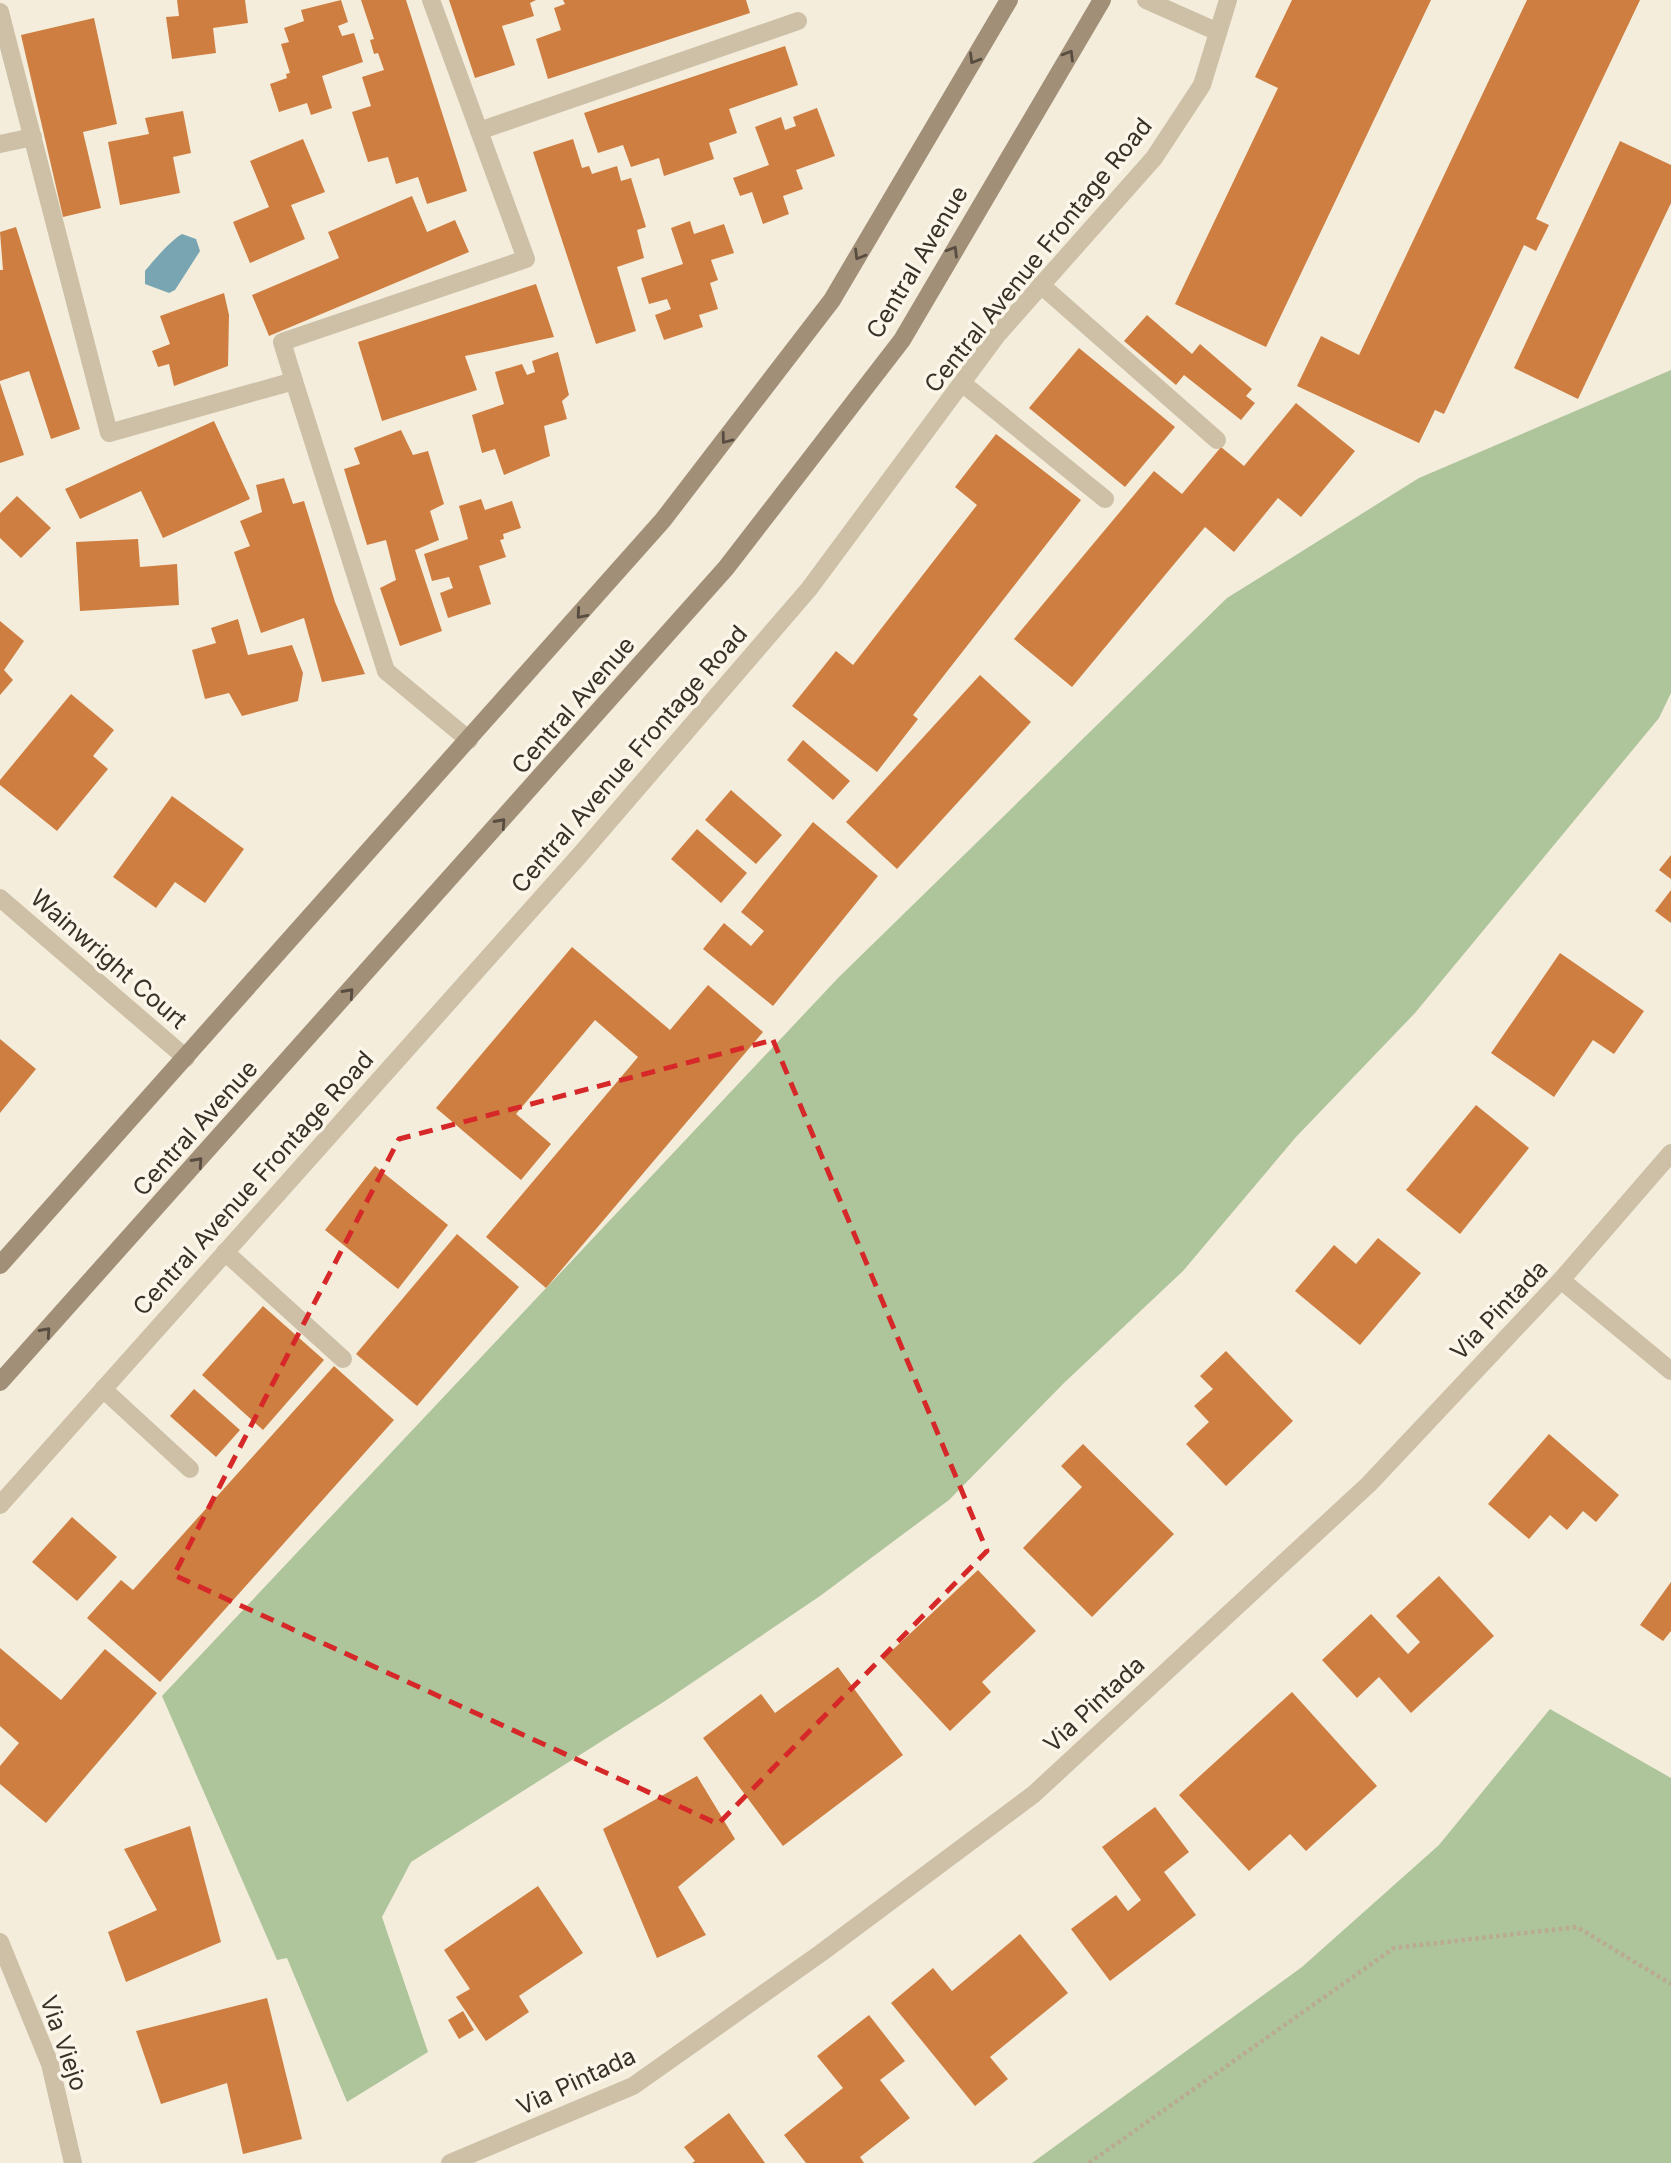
<svg xmlns="http://www.w3.org/2000/svg" width="1671" height="2163" viewBox="0 0 1671 2163" font-family="Inter,sans-serif">
  <style>
    .green { fill: #aec49b }
    .water { fill: #79a5b3 }
    .building { fill: #ce7e40 }
    .lines { fill: none; stroke-linecap: round; stroke-linejoin: round }
    .path { stroke: #b9aa91; stroke-width: 4.5; stroke-dasharray: 3.5 3.5; stroke-linecap: butt }
    .service { stroke: #cdc0a7; stroke-width: 18 }
    .minor { stroke: #cdc0a7; stroke-width: 18 }
    .secondary { stroke: #a18f78; stroke-width: 18 }
    .oneway { stroke: #584d40 }
    .marked { fill: none; stroke: #d62828; stroke-width: 5; stroke-dasharray: 14 9; stroke-linejoin: round }
    .labels { text-anchor: middle; dominant-baseline: central; stroke-width: 7; stroke-linejoin: round; paint-order: stroke }
    .street-label { font-size: 24px; fill: #393128; stroke: #fbf6e9 }
  </style>
  <rect width="100%" height="100%" fill="#f4eddc"/>
  <g class="green">
    <path d="M1671 370V693L1659 718 1415 1013 1296 1137 1183 1271 1065 1382 949 1500 820 1596 665 1701 411 1862 382 1917 428 2052 347 2102 287 1958 277 1960 162 1696 838 978 1227 598 1419 478Z"/>
    <path d="M1550 1709 1671 1778V2163H1032L1302 1967 1439 1845Z"/>
  </g>
  <path class="water" d="M182 234 196 239 200 251 175 290 169 293 145 284V271C153 261 172 239 182 234Z"/>
  <g class="building">
    <path d="M177 0H245L248 23 213 28 216 53 172 59 166 17 179 16Z"/>
    <path d="M341 0 348 22 338 26 342 36 354 33 363 62 322 76 332 108 311 115 307 103 279 112 270 84 287 78 286 74 290 73 281 44 289 42 284 28 304 21 301 10Z"/>
    <path d="M361 0H406L467 191 427 204 418 177 396 184 388 157 368 162 352 112 371 106 362 77 384 70 378 53 374 54 370 40 374 39Z"/>
    <path d="M449 0H536L530 3 534 16 502 26 515 65 475 78Z"/>
    <path d="M563 0H746L750 13 548 79 536 39 561 30 554 8 565 4Z"/>
    <path d="M1292 0H1431L1266 347 1175 304 1278 88 1255 77Z"/>
    <path d="M1527 0H1640L1536 219 1549 225 1536 251 1524 245 1444 414 1435 410 1419 443 1297 386 1321 336 1359 355Z"/>
    <path d="M94 18 117 124 83 132 101 208 63 217 21 35Z"/>
    <path d="M785 46 798 85 729 109 737 133 709 143 714 159 664 176 659 158 631 167 623 145 598 153 584 113Z"/>
    <path d="M817 108 835 156 796 170 803 189 783 196 789 214 763 224 752 192 740 196 733 178 769 165 755 127 781 117 785 130 796 126 793 117Z"/>
    <path d="M183 111 191 153 173 157 180 193 120 205 108 142 149 134 145 118Z"/>
    <path d="M303 139 325 192 291 205 305 239 250 263 233 222 269 207 250 161Z"/>
    <path d="M573 139 582 168 589 166 592 174 617 166 621 181 631 178 646 227 637 230 644 258 617 267 636 331 596 344 533 152Z"/>
    <path d="M1620 141 1671 165V203L1578 399 1514 368Z"/>
    <path d="M412 196 427 232 455 220 469 252 269 336 252 295 339 258 328 232Z"/>
    <path d="M690 221 694 234 724 224 734 253 711 260 718 280 710 283 718 309 699 315 703 327 664 340 655 315 671 309 667 299 649 304 641 278 683 264 671 228Z"/>
    <path d="M16 227 80 429 51 439 29 371 0 381V270H3L0 232Z"/>
    <path d="M536 284 554 337 465 356 477 390 382 421 358 342Z"/>
    <path d="M224 293 229 315 228 366 174 386 169 364 158 367 152 351 170 344 160 316Z"/>
    <path d="M1147 315 1192 354 1200 344 1252 389 1246 396 1255 403 1241 420 1184 375 1176 385 1124 341Z"/>
    <path d="M1079 348 1175 427 1125 487 1029 408Z"/>
    <path d="M558 352 569 395 562 401 567 419 544 426 550 456 504 475 495 449 482 453 472 415 504 404 495 372 522 364 527 375 535 372 532 361Z"/>
    <path d="M0 383 24 455 0 463Z"/>
    <path d="M1296 403 1355 451 1301 517 1278 498 1234 552 1205 527 1072 687 1014 639 1154 471 1182 494 1221 447 1244 466Z"/>
    <path d="M214 421 250 499 163 538 141 491 80 519 65 489Z"/>
    <path d="M401 430 413 455 428 451 444 504 430 511 439 540 415 550 442 631 400 646 380 588 396 580 386 540 367 545 344 469 360 464 354 448Z"/>
    <path d="M996 434 1081 500 913 715 918 719 877 772 792 706 836 651 853 665 977 505 955 487Z"/>
    <path d="M284 478 293 504 304 501 335 602 365 674 322 682 304 618 261 633 234 552 250 546 240 521 262 512 256 485Z"/>
    <path d="M17 496 51 528 21 558 0 538V513Z"/>
    <path d="M481 499 485 510 512 501 521 528 503 534 504 539 500 540 506 557 479 566 491 604 448 618 440 593 453 588 449 577 432 581 424 554 468 539 459 506Z"/>
    <path d="M138 539 140 567 177 564 179 605 80 611 76 542Z"/>
    <path d="M238 619 248 655 292 645 303 673 298 701 242 716 229 693 205 699 192 650 216 643 211 628Z"/>
    <path d="M0 621 24 641 4 670 13 680 0 695Z"/>
    <path d="M980 675 1031 722 897 869 846 822Z"/>
    <path d="M71 694 114 730 93 756 108 769 57 831 0 785V780Z"/>
    <path d="M803 740 850 781 833 800 787 760Z"/>
    <path d="M731 790 782 835 756 864 705 820Z"/>
    <path d="M172 796 244 849 205 903 175 882 156 908 113 877Z"/>
    <path d="M813 822 878 876 773 1006 703 949 724 923 751 946 764 931 741 912Z"/>
    <path d="M697 829 747 873 721 903 671 859Z"/>
    <path d="M1671 855V879L1659 870Z"/>
    <path d="M1671 890V923L1655 911Z"/>
    <path d="M572 947 670 1030 708 985 763 1032 546 1288 486 1237 638 1057 595 1020 516 1114 551 1144 521 1180 436 1108Z"/>
    <path d="M1560 953 1644 1011 1614 1054 1593 1040 1554 1097 1491 1053Z"/>
    <path d="M0 1039 36 1069 0 1113Z"/>
    <path d="M1476 1105 1529 1148 1460 1234 1406 1190Z"/>
    <path d="M375 1166 448 1225 398 1289 325 1230Z"/>
    <path d="M457 1234 519 1287 417 1406 356 1354Z"/>
    <path d="M1378 1238 1421 1273 1360 1345 1295 1291 1334 1245 1356 1264Z"/>
    <path d="M263 1306 324 1360 263 1430 202 1375Z"/>
    <path d="M1226 1351 1293 1421 1226 1486 1186 1444 1209 1422 1194 1406 1213 1389 1200 1376Z"/>
    <path d="M334 1366 394 1420 160 1682 87 1618 121 1580 133 1590Z"/>
    <path d="M194 1389 240 1430 216 1457 170 1416Z"/>
    <path d="M1549 1434 1619 1495 1596 1522 1583 1511 1567 1530 1550 1515 1529 1539 1488 1504Z"/>
    <path d="M1083 1444 1174 1534 1092 1617 1023 1548 1082 1487 1061 1466Z"/>
    <path d="M72 1517 117 1557 77 1601 32 1562Z"/>
    <path d="M978 1570 1036 1631 982 1682 991 1692 950 1731 883 1659Z"/>
    <path d="M1439 1576 1494 1636 1411 1713 1379 1677 1357 1698 1322 1660 1371 1614 1408 1654 1420 1642 1396 1616Z"/>
    <path d="M1671 1582V1631L1663 1641 1640 1625Z"/>
    <path d="M0 1648 61 1700 105 1649 157 1693 46 1823 0 1784V1766L19 1743 0 1726Z"/>
    <path d="M838 1667 903 1755 783 1846 703 1738 761 1694 775 1713Z"/>
    <path d="M1292 1692 1377 1786 1306 1851 1290 1834 1249 1871 1179 1795Z"/>
    <path d="M697 1776 735 1839 678 1887 706 1935 657 1958 603 1829Z"/>
    <path d="M1155 1807 1189 1852 1164 1872 1196 1915 1110 1981 1071 1929 1116 1895 1128 1911 1141 1900 1102 1847Z"/>
    <path d="M190 1826 221 1942 126 1982 108 1932 157 1910 124 1849Z"/>
    <path d="M538 1886 583 1953 519 1996 529 2012 486 2041 456 1997 470 1989 444 1950Z"/>
    <path d="M1020 1934 1068 1993 990 2057 1008 2079 975 2106 891 2003 933 1968 952 1991Z"/>
    <path d="M267 1998 302 2139 243 2154 227 2083 161 2104 136 2031Z"/>
    <path d="M463 2011 474 2030 459 2039 448 2020Z"/>
    <path d="M869 2015 905 2061 880 2080 910 2118 860 2157 864 2163H806L784 2135 843 2088 817 2056Z"/>
    <path d="M729 2113 765 2163H692L695 2161 684 2147Z"/>
  </g>
  <g class="lines">
    <path class="path" d="M1089 2163 1394 1948 1577 1927 1671 1984"/>
    <g class="service">
      <path d="M0 12 109 433 294 381 386 671"/>
      <path d="M479 131 798 21"/>
      <path d="M0 144 33 137"/>
      <path d="M1041 285 1217 440"/>
      <path d="M294 381 282 342 526 259 431 0"/>
      <path d="M962 383 1105 499"/>
      <path d="M225 1252 343 1359"/>
      <path d="M103 1389 190 1469"/>
    </g>
    <g class="minor">
      <path d="M1146 0 1218 32"/>
      <path d="M386 671 469 740"/>
      <path d="M0 898 186 1058"/>
      <path d="M1561 1280 1671 1371"/>
      <path d="M0 1505 579 856 809 589 998 334 1154 158 1202 85 1228 0"/>
      <path d="M0 1942 50 2064 73 2163"/>
      <path d="M450 2163 633 2086 821 1953 1034 1794 1369 1484 1561 1280 1671 1153"/>
    </g>
    <g class="secondary">
      <path d="M0 1265 663 520 832 300 1009 0"/>
      <path d="M0 1382 726 568 902 340 1102 0"/>
    </g>
  </g>
  <defs><path id="oneway-chevron" d="M-2-3.5L2.5 0L-2 3.5" fill="none" stroke-width="1.6" stroke-linecap="round" stroke-linejoin="round" transform="scale(1.75)"/></defs>
  <g class="oneway">
    <use href="#oneway-chevron" transform="translate(1069 55) rotate(-59)"/>
    <use href="#oneway-chevron" transform="translate(974 59) rotate(121)"/>
    <use href="#oneway-chevron" transform="translate(953 251) rotate(-59)"/>
    <use href="#oneway-chevron" transform="translate(859 255) rotate(121)"/>
    <use href="#oneway-chevron" transform="translate(726 439) rotate(127)"/>
    <use href="#oneway-chevron" transform="translate(581 614) rotate(131)"/>
    <use href="#oneway-chevron" transform="translate(501 823) rotate(-48)"/>
    <use href="#oneway-chevron" transform="translate(349 993) rotate(-48)"/>
    <use href="#oneway-chevron" transform="translate(198 1162) rotate(-48)"/>
    <use href="#oneway-chevron" transform="translate(46 1332) rotate(-48)"/>
  </g>
  <path class="marked" d="M773 1040 987 1551 718 1824 174 1575 399 1139Z"/>
  <g class="labels">
    <g class="street-label">
      <text transform="translate(1038 255) rotate(-51)">Central Avenue Frontage Road</text>
      <text transform="translate(917 262) rotate(-59)">Central Avenue</text>
      <text transform="translate(573 705) rotate(-49)">Central Avenue</text>
      <text transform="translate(629 759) rotate(-49)">Central Avenue Frontage Road</text>
      <text transform="translate(109 959) rotate(41)">Wainwright Court</text>
      <text transform="translate(195 1128) rotate(-48)">Central Avenue</text>
      <text transform="translate(253 1183) rotate(-48)">Central Avenue Frontage Road</text>
      <text transform="translate(1499 1310) rotate(-46)">Via Pintada</text>
      <text transform="translate(1094 1704) rotate(-43)">Via Pintada</text>
      <text transform="translate(64 2043) rotate(71)">Via Viejo</text>
      <text transform="translate(576 2081) rotate(-25)">Via Pintada</text>
    </g>
  </g>
</svg>
